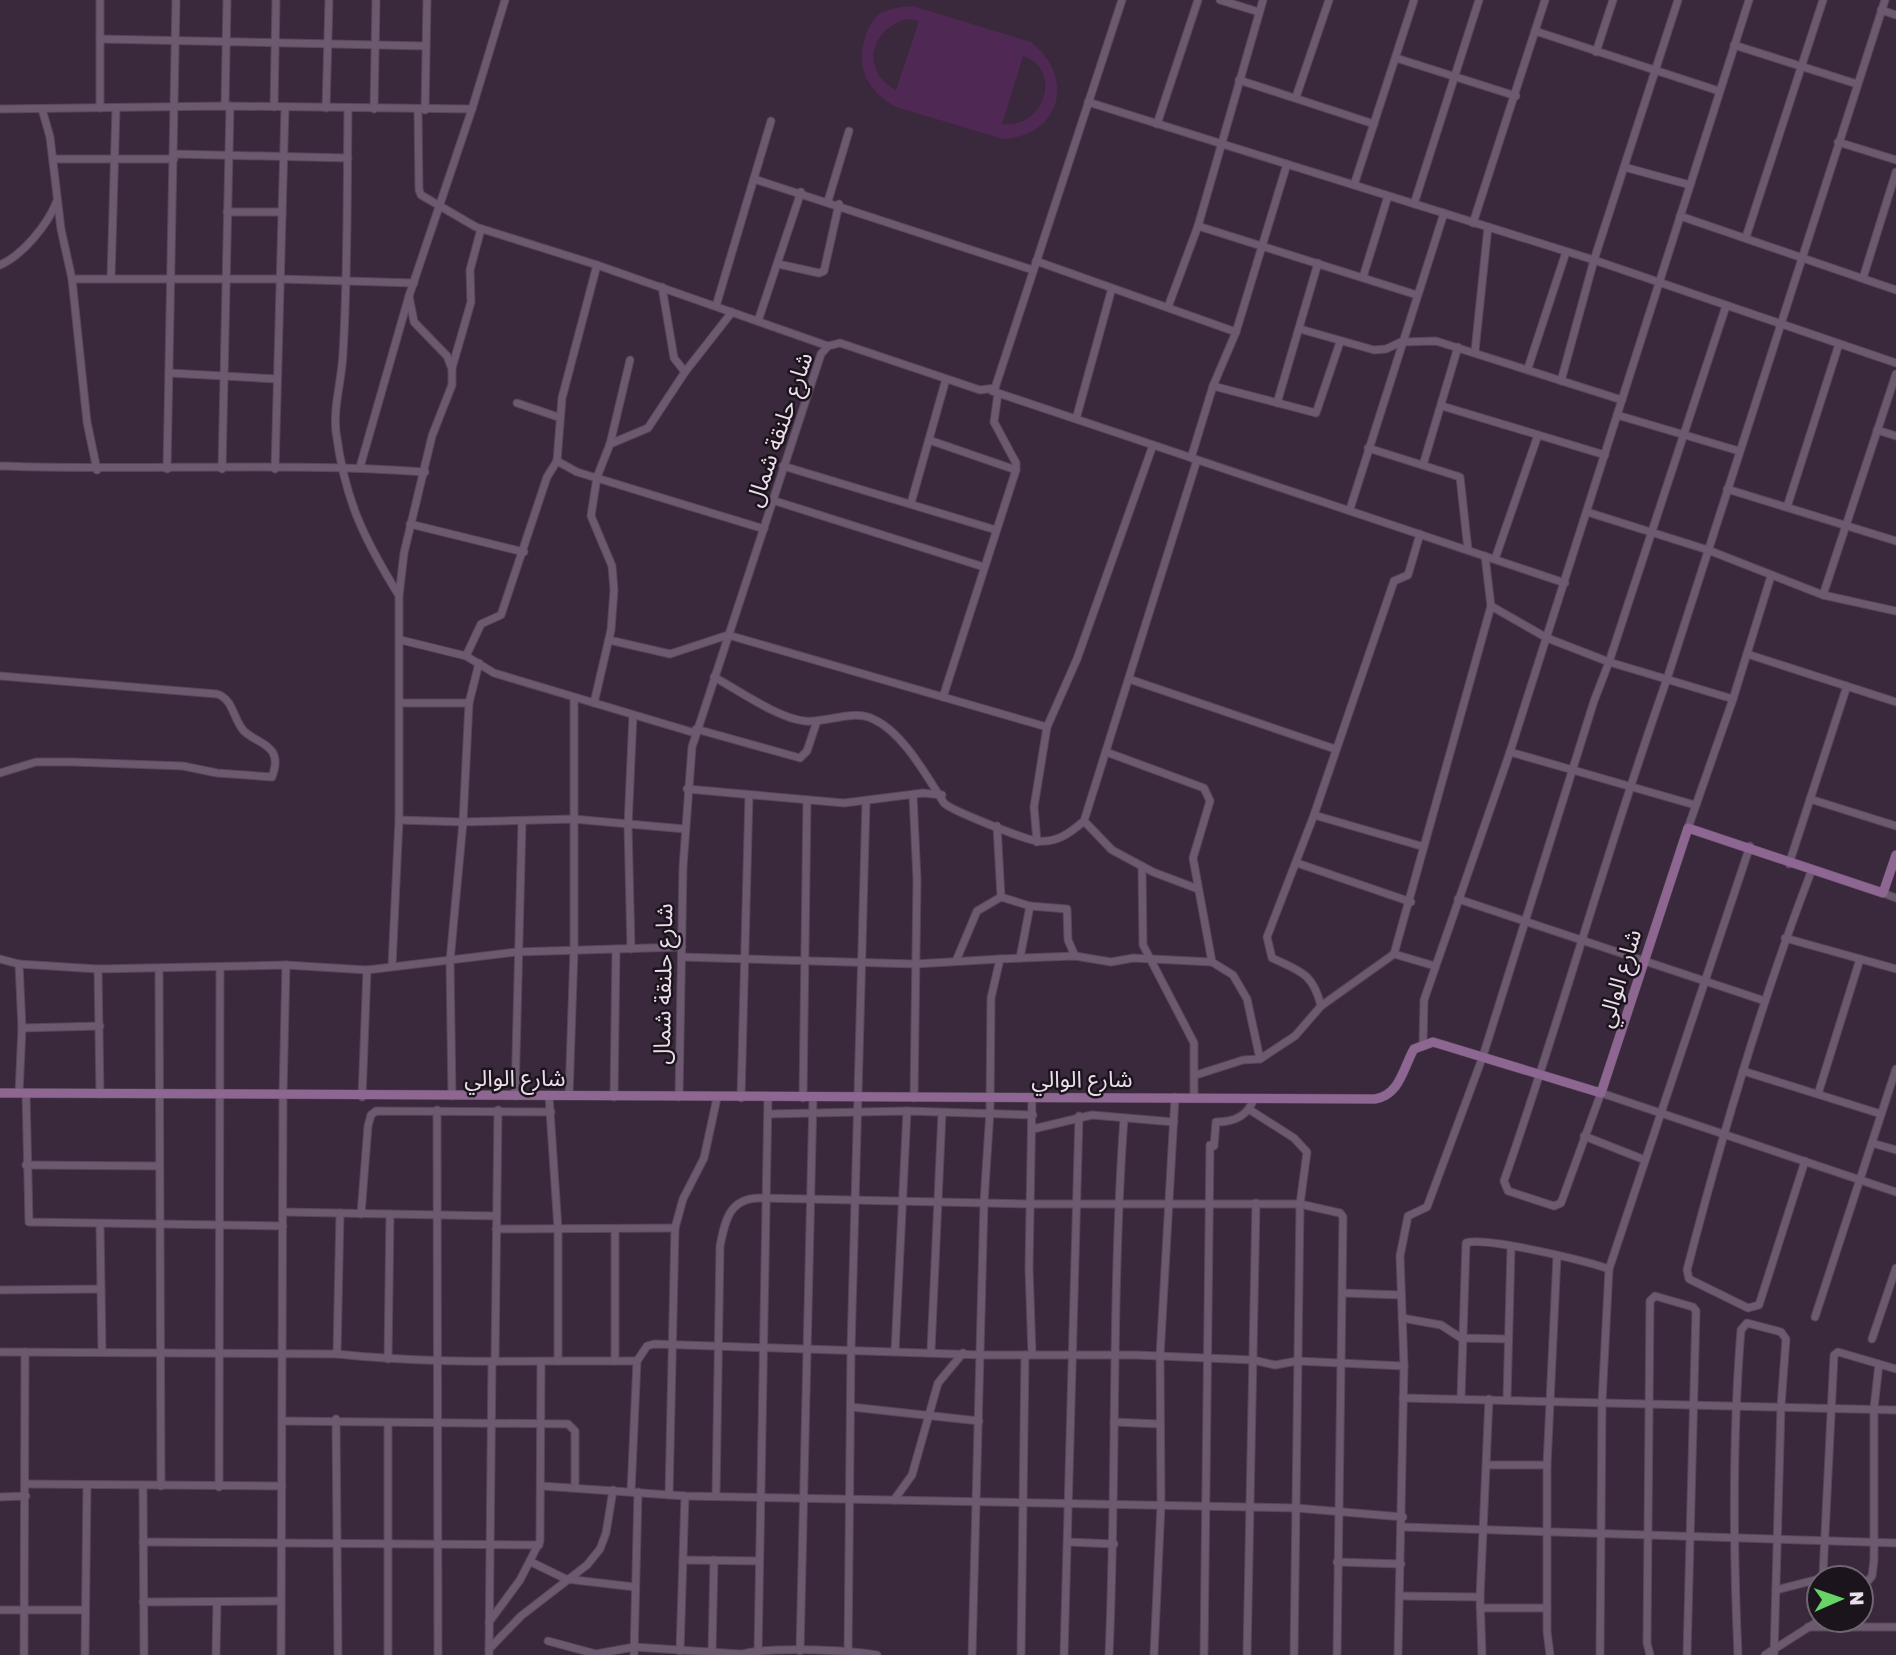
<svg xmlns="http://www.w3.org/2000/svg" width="1896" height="1655" viewBox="0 0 1896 1655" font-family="'Golos Text','Noto Sans Arabic',sans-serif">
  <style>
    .green { fill: #4f2953; fill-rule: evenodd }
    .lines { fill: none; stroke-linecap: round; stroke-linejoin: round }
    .minor-casing { stroke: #554656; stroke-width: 9 }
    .major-casing { stroke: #554656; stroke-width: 10 }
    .minor { stroke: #6d596f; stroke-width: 7 }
    .major { stroke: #8d6692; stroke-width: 9 }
    .labels { text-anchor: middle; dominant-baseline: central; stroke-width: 5; stroke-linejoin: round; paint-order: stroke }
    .street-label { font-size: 23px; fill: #eadeeb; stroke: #1c141d }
  </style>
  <rect width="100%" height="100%" fill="#3a283c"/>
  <path class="green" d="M913 6 1031 42C1076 77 1061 136 1003 139L896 107C868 92 854 66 866 35 869 26 873 18 881 13 891 8 902 7 913 6ZM906 19 919 21 896 90C860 71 870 30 906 19ZM1023 56C1063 69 1045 129 1002 124Z"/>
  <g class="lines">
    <defs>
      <g id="minor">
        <path d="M100 0V108"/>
        <path d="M1220 0 1259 12"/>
        <path d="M1885 0 1667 679C1608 845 1562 1015 1504 1181L1508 1191 1554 1206 1561 1203 1601 1093 1896 1192"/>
        <path d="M1881 10 1896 15"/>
        <path d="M1535 31 1719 91"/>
        <path d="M100 39 425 46"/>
        <path d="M1734 45 1857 84"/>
        <path d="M1596 52 1613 0"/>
        <path d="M1396 58 1516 96"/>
        <path d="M1239 80 1374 124"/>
        <path d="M1296 97 1329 0"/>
        <path d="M1088 102 1594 260 1896 363"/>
        <path d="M225 106 227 0"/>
        <path d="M274 107 276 0"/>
        <path d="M326 108 329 0"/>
        <path d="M0 109 225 106 472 109"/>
        <path d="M42 109 50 137 61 229 72 279 87 422 97 470"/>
        <path d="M348 109C347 190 348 272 343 353 342 380 333 406 336 432 345 500 363 537 398 594"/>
        <path d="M374 109 376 0"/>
        <path d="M418 110 419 190 421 195 476 227 597 265 828 346"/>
        <path d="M425 110 427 0"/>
        <path d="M1157 124 1198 0"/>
        <path d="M1838 142 1896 160"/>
        <path d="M174 154 348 158"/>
        <path d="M53 159H174"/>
        <path d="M1624 167 1690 185"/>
        <path d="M754 179 1033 270"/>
        <path d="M1354 185 1414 0"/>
        <path d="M828 201 849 131"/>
        <path d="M1414 204 1479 0"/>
        <path d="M227 212H282"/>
        <path d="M1680 216 1896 290"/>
        <path d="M1473 223 1545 0"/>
        <path d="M1198 226 1417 295"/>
        <path d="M1746 237 1823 0"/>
        <path d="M1036 261 1236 332"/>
        <path d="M778 264 819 273 824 271 839 204"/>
        <path d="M0 265C23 255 48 224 57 201"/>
        <path d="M1363 277 1388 196"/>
        <path d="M111 278 116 108"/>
        <path d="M1863 278 1896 172"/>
        <path d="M72 279H280L414 283"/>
        <path d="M662 287 674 358 685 372"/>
        <path d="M716 306 771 121"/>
        <path d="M1168 307 1198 226 1263 0"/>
        <path d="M758 321 801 192"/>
        <path d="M1300 329 1374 350 1386 349 1401 342 1436 341 1622 400"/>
        <path d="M1475 351 1488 227"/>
        <path d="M452 368 471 302 470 270 481 229"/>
        <path d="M1528 368 1566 252"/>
        <path d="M169 373 277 379"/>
        <path d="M1561 381 1594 260 1678 0"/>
        <path d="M1213 386 1316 413 1340 342"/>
        <path d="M992 391 1565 583"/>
        <path d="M517 403 558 417"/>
        <path d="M1277 403 1318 263"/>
        <path d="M1442 406 1605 455"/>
        <path d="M1617 415 1739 451"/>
        <path d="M1076 419 1112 288"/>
        <path d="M1877 430 1896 436"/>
        <path d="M929 440 1016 470"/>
        <path d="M610 444 648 428 685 372 732 312"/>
        <path d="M1368 448 1460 477 1468 550"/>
        <path d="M1191 458 1213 386 1236 332 1287 164"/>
        <path d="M557 461 577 472 764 529"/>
        <path d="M1423 465 1458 347"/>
        <path d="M0 466C142 471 284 462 425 472"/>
        <path d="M783 466 996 530"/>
        <path d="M360 467 409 296 472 109 505 0"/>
        <path d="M167 469 176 0"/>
        <path d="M222 469 230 106"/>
        <path d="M275 469 285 108"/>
        <path d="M1727 489 1896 541"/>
        <path d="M772 500 984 567"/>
        <path d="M911 503 946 379"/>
        <path d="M1787 507 1839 344"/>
        <path d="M1350 509 1444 213"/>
        <path d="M1587 512 1708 550 1823 595 1896 611"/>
        <path d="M410 524 524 552"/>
        <path d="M1495 559 1538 435"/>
        <path d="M1823 595 1896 374"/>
        <path d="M1491 606 1547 638 1609 662 1733 699"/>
        <path d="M401 640 466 656 494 673 695 733"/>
        <path d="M609 640 670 654 728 635 1047 727"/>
        <path d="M1747 654 1896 702"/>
        <path d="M466 656 481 624 501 615 547 477 557 461 562 398 597 265"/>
        <path d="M0 676 217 694C233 699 233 718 243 730 255 744 285 743 272 777L217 773 183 766 73 762H36L0 773"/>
        <path d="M714 677C738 690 779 719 805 721 828 723 851 709 873 719 903 732 927 777 944 803 950 810 1026 840 1037 841 1057 843 1070 833 1084 821L1197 460"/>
        <path d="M1129 679 1335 749"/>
        <path d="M943 697 1016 470V463L994 422 998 393"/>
        <path d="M401 703H469"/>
        <path d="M594 703 611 630 614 590 612 566 591 516 597 477 610 444 630 360"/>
        <path d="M696 729 800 758 807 751 817 721"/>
        <path d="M1106 752 1204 788 1210 801 1193 858 1212 962 1233 975 1247 999 1260 1059"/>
        <path d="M1510 752 1695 805"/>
        <path d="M687 789 844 803 923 793 942 795"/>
        <path d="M913 795 917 880 914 1098"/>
        <path d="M1810 799 1896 826"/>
        <path d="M1314 815 1421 846"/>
        <path d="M399 820 463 822 573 819 685 829"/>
        <path d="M1084 821 1112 850 1153 872 1198 889"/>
        <path d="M997 826 1001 897"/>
        <path d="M1688 828 1733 699 1771 576"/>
        <path d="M1037 842 1034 807 1047 727 1077 659 1153 445"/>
        <path d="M1297 863 1411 902"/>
        <path d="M1789 864 1847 686"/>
        <path d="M1142 866 1143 945 1194 1043V1097"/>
        <path d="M1883 893 1896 898"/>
        <path d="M1458 899 1765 1001"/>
        <path d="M1785 938 1896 969"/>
        <path d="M631 949 628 826 633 715"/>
        <path d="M1394 954 1435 966"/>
        <path d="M682 957 915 964 1000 959"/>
        <path d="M1020 958 1030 906"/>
        <path d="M0 959 19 964 98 969 286 965 367 970 516 952 682 947"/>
        <path d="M956 961 977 911 1001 897 1030 906 1067 909 1068 940 1075 956"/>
        <path d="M19 964 22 1028 19 1093"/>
        <path d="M392 966 399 820V596L404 553 432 436 452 385V369L447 356 414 322 409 296"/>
        <path d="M98 969 100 1094"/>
        <path d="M159 969 161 1486"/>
        <path d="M1321 1006 1394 954 1491 606 1485 556"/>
        <path d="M22 1028 100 1026"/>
        <path d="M1423 1043 1424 1000 1510 752 1749 0"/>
        <path d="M1743 1071 1881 1114"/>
        <path d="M1196 1075 1243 1060 1260 1059 1295 1036 1321 1006C1313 973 1300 971 1272 958L1267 937 1314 815 1394 581 1408 575 1420 534"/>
        <path d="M26 1093 29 1222 283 1226"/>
        <path d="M1818 1094 1860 959"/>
        <path d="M452 1096 450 961 463 822 469 703 479 663"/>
        <path d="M515 1096 522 822"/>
        <path d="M549 1096 558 1229V1361"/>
        <path d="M569 1096 574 950V699"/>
        <path d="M362 1097 367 970"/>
        <path d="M614 1097 616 949"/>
        <path d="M679 1097 683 867 692 747 821 354 828 346 840 343 980 390 995 388 1122 0"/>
        <path d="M741 1098 749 795"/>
        <path d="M803 1098 807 800"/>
        <path d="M1032 1098 1029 1268 1032 1354"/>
        <path d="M437 1110 438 1655"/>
        <path d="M1250 1110 1294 1138 1307 1152 1300 1204 1294 1655"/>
        <path d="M769 1114 907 1111 1033 1115"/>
        <path d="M1033 1129 1092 1115 1174 1122"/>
        <path d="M1584 1136 1645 1160"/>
        <path d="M1872 1143 1896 1150"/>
        <path d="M1805 1161 1759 1305 1748 1308 1689 1279 1687 1270C1722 1135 1761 1002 1811 872"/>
        <path d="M26 1165 159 1166"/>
        <path d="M283 1212 496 1216"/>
        <path d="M361 1214 368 1126 371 1115 376 1111 551 1112"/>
        <path d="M100 1225 102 1352"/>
        <path d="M496 1229 675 1228"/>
        <path d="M0 1290 101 1289"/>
        <path d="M1343 1293 1401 1295"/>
        <path d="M1815 1317 1896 1069"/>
        <path d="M1402 1318 1441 1325 1461 1338 1507 1339"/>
        <path d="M1872 1339 1896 1268"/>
        <path d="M895 1351 907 1111"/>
        <path d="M931 1351 942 1113"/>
        <path d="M0 1352 337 1354C437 1365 537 1360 637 1361"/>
        <path d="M337 1354 340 1213"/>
        <path d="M388 1359 390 1214"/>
        <path d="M615 1361V1229"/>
        <path d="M495 1362 498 1110"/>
        <path d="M1403 1398 1896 1410"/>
        <path d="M1461 1398 1466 1243C1484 1236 1586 1261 1609 1269"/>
        <path d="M1507 1399 1511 1248"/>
        <path d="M851 1407 979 1421"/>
        <path d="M336 1419 338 1655"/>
        <path d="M283 1421 568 1424 575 1431V1487"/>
        <path d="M1114 1422 1159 1424"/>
        <path d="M388 1424V1655"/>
        <path d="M1488 1465H1547"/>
        <path d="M26 1484 282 1486"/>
        <path d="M143 1485 144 1655"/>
        <path d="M542 1486 685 1496 1296 1508 1403 1517"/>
        <path d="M219 1487 220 967"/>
        <path d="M631 1492 637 1361 647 1346 654 1344 982 1355H1136L1253 1360 1275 1365 1297 1361 1404 1366"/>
        <path d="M669 1495 675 1228 683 1199 704 1158 717 1098"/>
        <path d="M716 1496 720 1246C725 1221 729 1198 760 1198L1031 1204H1300L1340 1213 1343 1217 1337 1655"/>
        <path d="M0 1497 26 1496"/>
        <path d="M894 1500 912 1475 938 1383 963 1353"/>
        <path d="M1403 1527 1896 1543"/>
        <path d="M143 1542 539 1545"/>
        <path d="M1068 1542 1114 1544"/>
        <path d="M683 1560 758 1561"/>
        <path d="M531 1562 566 1579 635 1587"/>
        <path d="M1337 1562 1401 1564"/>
        <path d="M1820 1578 1823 1574 1834 1355 1838 1352 1896 1369"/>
        <path d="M1861 1589 1872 1576 1874 1560V1408L1879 1364"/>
        <path d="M1776 1590 1819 1579"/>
        <path d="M1400 1596 1480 1597"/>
        <path d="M143 1602 281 1601"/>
        <path d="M1480 1608H1547"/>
        <path d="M0 1610H85"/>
        <path d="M489 1622 520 1580 540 1541 541 1363"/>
        <path d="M1808 1627H1896"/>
        <path d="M548 1641 596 1654 634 1647 740 1654"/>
        <path d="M489 1649 521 1616 587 1565 600 1549 606 1533 613 1490"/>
        <path d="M680 1651 685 1496"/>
        <path d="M800 1651 813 1098"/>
        <path d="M712 1652 714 1560"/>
        <path d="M758 1653 768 1097"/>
        <path d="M24 1655 25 1352"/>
        <path d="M85 1655 87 1485"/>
        <path d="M216 1655 217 1602"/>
        <path d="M281 1655 283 1094 286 965"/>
        <path d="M489 1655 492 1362"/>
        <path d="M634 1655 638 1492"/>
        <path d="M739 1655C765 1646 847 1650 877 1655"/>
        <path d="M848 1655 851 1349 866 802"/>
        <path d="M972 1655 984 1202 990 1111 991 998 1000 959 1075 956 1111 962 1133 958 1212 962"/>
        <path d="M1021 1655 1025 1355"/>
        <path d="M1064 1655 1079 1116"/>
        <path d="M1109 1655C1117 1476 1111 1297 1124 1118"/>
        <path d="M1154 1655 1161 1505 1160 1356 1175 1097"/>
        <path d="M1204 1655 1210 1145 1214 1146 1216 1122C1235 1122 1248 1116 1254 1098"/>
        <path d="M1247 1655 1256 1203"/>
        <path d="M1398 1655 1404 1366 1400 1256 1408 1216 1427 1207 1483 1056 1594 701 1609 662 1726 306"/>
        <path d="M1482 1655 1480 1597 1489 1399"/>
        <path d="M1550 1655 1547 1631V1465L1557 1256"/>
        <path d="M1600 1655 1602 1402 1609 1269 1750 846"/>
        <path d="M1650 1655 1647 1643 1650 1301 1655 1296 1693 1307 1696 1311 1687 1655"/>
        <path d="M1738 1655C1733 1546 1732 1439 1741 1330L1747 1323 1781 1332 1786 1339 1781 1406 1774 1655"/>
        <path d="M1765 1655 1820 1620"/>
      </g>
      <path id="major" d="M0 1093 1375 1099C1400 1095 1403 1068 1414 1049L1433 1042 1601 1093 1688 828 1883 893 1896 855"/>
    </defs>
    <use href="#minor" class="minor-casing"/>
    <use href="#major" class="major-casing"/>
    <use href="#minor" class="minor"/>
    <use href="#major" class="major"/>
  </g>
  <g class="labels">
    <g class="street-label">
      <text transform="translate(778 429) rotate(-71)">شارع حلنقة شمال</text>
      <text transform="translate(1618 978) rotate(-73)">شارع الوالي</text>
      <text transform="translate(662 984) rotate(-89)">شارع حلنقة شمال</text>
      <text x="515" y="1077">شارع الوالي</text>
      <text x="1082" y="1078">شارع الوالي</text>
    </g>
  </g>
  <g transform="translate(1840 1599) rotate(88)"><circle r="33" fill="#1c141d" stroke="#6e656f" stroke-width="2"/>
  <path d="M0-5L12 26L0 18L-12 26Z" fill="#67d466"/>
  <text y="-10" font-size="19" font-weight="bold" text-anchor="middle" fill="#eadeeb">N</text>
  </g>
</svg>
